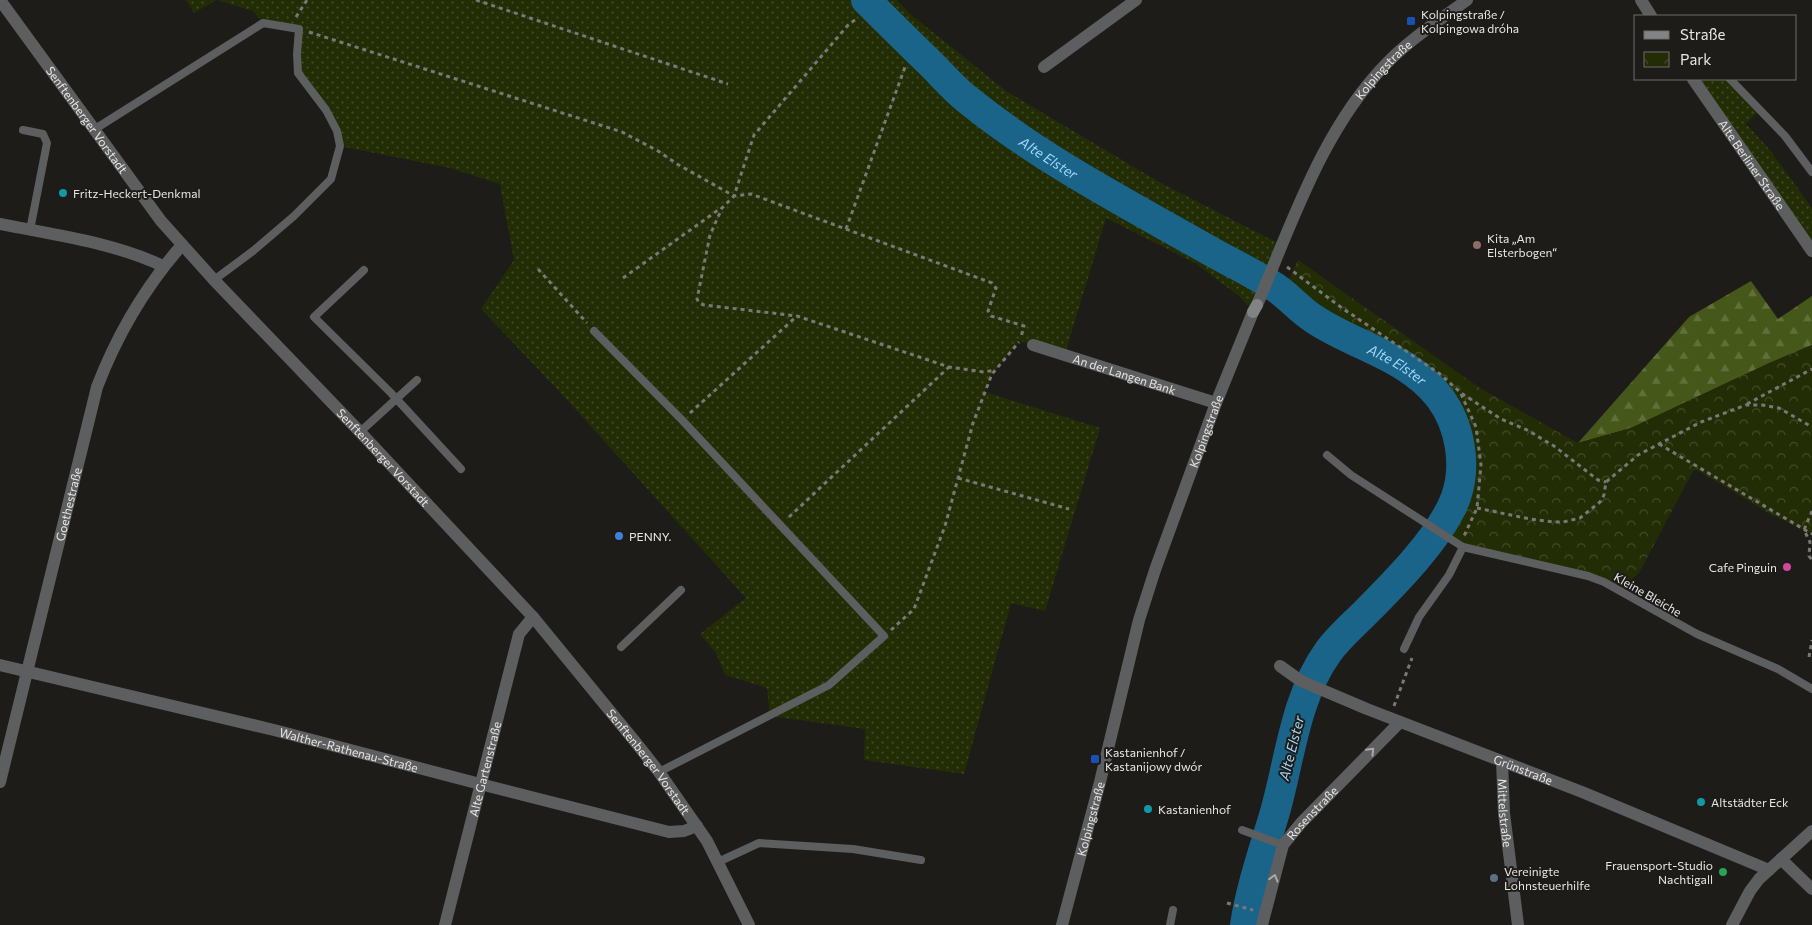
<svg xmlns="http://www.w3.org/2000/svg" width="1812" height="925" viewBox="0 0 1812 925" font-family="Commissioner,sans-serif">
  <style>
    .grass { fill: url(#grass-dots) }
    .forest { fill: url(#forest-firs) }
    .park { fill: url(#park-crowns) }
    .lines { fill: none; stroke-linecap: round; stroke-linejoin: round }
    .river { stroke: #1a6489; stroke-width: 30 }
    .path { stroke: #7a7876; stroke-width: 3; stroke-dasharray: 4 4; stroke-linecap: butt }
    .lane { stroke: #5c5e5f; stroke-width: 8 }
    .street { stroke: #5c5e5f; stroke-width: 12 }
    .secondary { stroke: #818485; stroke-width: 12 }
    .oneway { stroke: #a9a9a9 }
    .transit-dot { fill: #1a4fb4; stroke: #1e1c19; stroke-width: 2 }
    .culture-dot { fill: #0f9aa8; stroke: #1e1c19; stroke-width: 2 }
    .education-dot { fill: #8d6e63; stroke: #1e1c19; stroke-width: 2 }
    .shop-dot { fill: #3f7fe0; stroke: #1e1c19; stroke-width: 2 }
    .hotel-dot { fill: #d1479c; stroke: #1e1c19; stroke-width: 2 }
    .leisure-dot { fill: #2e9e5b; stroke: #1e1c19; stroke-width: 2 }
    .service-dot { fill: #5c6f8a; stroke: #1e1c19; stroke-width: 2 }
    .labels { text-anchor: middle; dominant-baseline: central; stroke-width: 4; stroke-linejoin: round; paint-order: stroke }
    .poi-label { font-size: 12px; fill: #e8e6e5; stroke: #1e1c19; text-anchor: start }
    .street-label { font-size: 12px; fill: #e8e6e5; stroke: #1e1c19 }
    .water-label { font-size: 14px; font-style: italic; fill: #a0d7f7; stroke: #1e1c19 }
  </style>
  <defs>
    <pattern id="grass-dots" width="8" height="8" patternUnits="userSpaceOnUse" patternTransform="scale(1.25)"><rect width="8" height="8" fill="#222d05"/><path d="M2 2h.1M6 6h.1" fill="none" stroke="#424b29" stroke-width="1.8" stroke-linecap="round"/></pattern>
    <pattern id="forest-firs" width="22" height="20" patternUnits="userSpaceOnUse" patternTransform="scale(1.25)"><rect width="22" height="20" fill="#465819"/><path d="M5 1l3.5 6h-7zM16 11l3.5 6h-7z" fill="#61703a"/></pattern>
    <pattern id="park-crowns" width="20" height="18" patternUnits="userSpaceOnUse" patternTransform="scale(1.25)"><rect width="20" height="18" fill="#222d05"/><path d="M2 6a3 3 0 1 1 6 0M12 15a3 3 0 1 1 6 0" fill="none" stroke="#424b29"/></pattern>
  </defs>
  <rect width="100%" height="100%" fill="#1e1c19"/>
  <g class="grass">
    <path d="M186 0H216L194 13Z"/>
    <path d="M217 0H897L909 13 1006 91 1161 183 1282 245 1253 311 1239 296 1195 263 1106 218 1065 354 1020 341 992 374 985 392 1100 428 1045 611 1011 603 964 774 864 760 865 729 770 716 767 688 725 675 716 653 700 634 746 598 558 390 481 309 514 260 500 184 450 168 340 146 337 131 299 73V29L263 23 253 11Z"/>
    <path d="M1694 79H1729L1760 110 1746 124 1769 149 1812 208V249Z"/>
  </g>
  <path class="forest" d="M1751 281 1778 319 1812 296V345L1767 364 1631 428 1578 443 1689 317Z"/>
  <path class="park" d="M1298 260 1480 388 1578 443 1631 428 1737 378 1812 345V534L1772 515 1697 470 1693 471 1639 573 1629 582 1624 592 1604 582 1463 547 1447 537 1443 522C1450 510 1457 498 1460 484 1469 432 1439 386 1396 361 1380 351 1360 346 1344 337 1323 323 1304 306 1284 290Z"/>
  <g class="lines">
    <path class="river" id="s1" d="M866 0C887 21 909 43 931 64 943 76 955 90 968 100 1041 159 1124 202 1205 248 1229 262 1256 274 1279 290 1291 299 1301 311 1314 319 1356 347 1408 356 1440 398 1460 425 1467 465 1456 497 1442 536 1393 585 1364 614 1352 626 1338 638 1328 652 1295 698 1290 759 1275 812 1264 849 1251 886 1245 925"/>
    <g class="path">
      <path d="M476 0 728 84"/>
      <path d="M296 17 307 0"/>
      <path d="M855 20 849 24 754 135 734 196 722 208 710 235 697 299 699 303 704 305 797 316 949 367 984 372 995 370"/>
      <path d="M309 32 622 132 658 151 677 164 734 196 751 194 992 283 996 288 988 311 991 316 1024 326 1021 337"/>
      <path d="M846 229 905 67"/>
      <path d="M1287 267 1342 308 1440 374 1461 393 1501 419 1527 430 1554 446 1598 480 1606 482"/>
      <path d="M538 269 587 323"/>
      <path d="M623 278 721 208"/>
      <path d="M1461 394 1476 427 1481 465 1477 508 1464 536"/>
      <path d="M1747 404 1812 369"/>
      <path d="M690 413 797 316"/>
      <path d="M1659 444 1812 534"/>
      <path d="M958 478 1069 509"/>
      <path d="M1477 508 1530 519 1553 522H1563L1580 518 1600 502 1604 495 1606 482 1638 455 1701 422 1746 405H1762L1779 408 1812 427"/>
      <path d="M1812 511 1804 530 1810 542 1809 556 1812 560"/>
      <path d="M789 517 949 367"/>
      <path d="M891 630 914 609 945 526 973 423 992 374 1019 342"/>
      <path d="M1809 657 1812 640"/>
      <path d="M1394 706 1412 658"/>
      <path d="M1227 903 1253 910"/>
    </g>
    <g class="lane">
      <path d="M1730 79 1785 136 1812 172"/>
      <path d="M95 129 263 23 299 29 297 54 298 73 326 110 337 131 340 146 331 179 294 216 253 251 214 280"/>
      <path d="M23 130 43 134 47 143 30 230"/>
      <path d="M364 270 314 317 391 393 461 469"/>
      <path d="M594 331 682 420 884 636 829 685 659 772"/>
      <path d="M360 432 417 380"/>
      <path d="M1327 455 1351 475 1463 547 1588 576 1604 582 1697 634 1778 669 1812 689"/>
      <path d="M621 647 681 590"/>
      <path d="M1404 649 1419 617 1449 575 1463 547"/>
      <path d="M1242 830 1283 845"/>
      <path d="M718 862 759 843 853 849 921 860"/>
      <path d="M1170 925 1173 910"/>
    </g>
    <g class="street">
      <path id="s2" d="M0 0 161 221 214 280 360 432 533 617 637 744 659 772 707 841 749 925"/>
      <path d="M1641 0 1651 16"/>
      <path d="M1044 67 1136 0"/>
      <path id="s3" d="M1693 79 1812 251"/>
      <path d="M0 224C54 235 112 242 163 266"/>
      <path id="s4" d="M1257 305C1292 223 1323 128 1387 63 1410 39 1440 20 1467 0"/>
      <path id="s5" d="M1033 345 1216 403"/>
      <path id="s6" d="M0 665 274 730 480 784 669 832 684 831 697 826"/>
      <path id="s7" d="M1280 666 1301 681 1367 709 1582 792 1769 870"/>
      <path id="s8" d="M1502 761 1504 813 1518 925"/>
      <path id="s9" d="M0 782 97 387C117 335 145 287 182 245"/>
      <path d="M1781 859 1812 889"/>
      <path id="s10" d="M445 925 519 634 533 617"/>
      <path id="s11" d="M1062 925 1100 782 1139 620 1155 570 1216 403 1253 312"/>
      <path id="s12" d="M1262 925 1283 845 1301 823 1400 722"/>
      <path d="M1732 925 1750 891 1759 879 1812 831"/>
    </g>
    <path class="secondary" d="M1253 312 1257 305"/>
  </g>
  <defs><path id="oneway-chevron" d="M-2-3.5L2.5 0L-2 3.5" fill="none" stroke-width="1.6" stroke-linecap="round" stroke-linejoin="round" transform="scale(1.25)"/></defs>
  <g class="oneway">
    <use href="#oneway-chevron" transform="translate(1371 751) rotate(-46)"/>
    <use href="#oneway-chevron" transform="translate(1274 878) rotate(-74)"/>
  </g>
  <g class="transit-dot">
    <rect x="1406" y="16" width="10" height="10" rx="2.5"/>
    <rect x="1090" y="754" width="10" height="10" rx="2.5"/>
  </g>
  <g class="culture-dot">
    <circle cx="63" cy="193" r="5"/>
    <circle cx="1701" cy="802" r="5"/>
    <circle cx="1148" cy="809" r="5"/>
  </g>
  <circle class="education-dot" cx="1477" cy="245" r="5"/>
  <circle class="shop-dot" cx="619" cy="536" r="5"/>
  <circle class="hotel-dot" cx="1787" cy="567" r="5"/>
  <circle class="leisure-dot" cx="1723" cy="872" r="5"/>
  <circle class="service-dot" cx="1494" cy="878" r="5"/>
  <g class="labels">
    <g class="poi-label">
      <text x="1421" y="14">Kolpingstraße /<tspan x="1421" dy="14">Kolpingowa dróha</tspan></text>
      <text x="73" y="193">Fritz-Heckert-Denkmal</text>
      <text x="1487" y="238">Kita „Am<tspan x="1487" dy="14">Elsterbogen“</tspan></text>
      <text x="629" y="536">PENNY.</text>
      <text x="1777" y="567" text-anchor="end">Cafe Pinguin</text>
      <text x="1105" y="752">Kastanienhof /<tspan x="1105" dy="14">Kastanijowy dwór</tspan></text>
      <text x="1711" y="802">Altstädter Eck</text>
      <text x="1158" y="809">Kastanienhof</text>
      <text x="1713" y="865" text-anchor="end">Frauensport-Studio<tspan x="1713" dy="14">Nachtigall</tspan></text>
      <text x="1504" y="871">Vereinigte<tspan x="1504" dy="14">Lohnsteuerhilfe</tspan></text>
    </g>
    <g class="street-label">
      <text stroke="none"><textPath href="#s4" startOffset="269">Kolpingstraße</textPath></text>
      <text stroke="none"><textPath href="#s2" startOffset="148">Senftenberger Vorstadt</textPath></text>
      <text stroke="none"><textPath href="#s3" startOffset="104">Alte Berliner Straße</textPath></text>
      <text stroke="none"><textPath href="#s5" startOffset="96">An der Langen Bank</textPath></text>
      <text stroke="none"><textPath href="#s11" startOffset="515">Kolpingstraße</textPath></text>
      <text stroke="none"><textPath href="#s2" startOffset="598">Senftenberger Vorstadt</textPath></text>
      <text stroke="none"><textPath href="#s9" startOffset="286">Goethestraße</textPath></text>
      <text transform="translate(1648 594) rotate(30)">Kleine Bleiche</text>
      <text stroke="none"><textPath href="#s6" startOffset="359">Walther-Rathenau-Straße</textPath></text>
      <text stroke="none"><textPath href="#s2" startOffset="1002">Senftenberger Vorstadt</textPath></text>
      <text stroke="none"><textPath href="#s10" startOffset="161">Alte Gartenstraße</textPath></text>
      <text stroke="none"><textPath href="#s7" startOffset="265">Grünstraße</textPath></text>
      <text stroke="none"><textPath href="#s12" startOffset="126">Rosenstraße</textPath></text>
      <text stroke="none"><textPath href="#s8" startOffset="52">Mittelstraße</textPath></text>
      <text stroke="none"><textPath href="#s11" startOffset="110">Kolpingstraße</textPath></text>
    </g>
    <g class="water-label">
      <text stroke="none"><textPath href="#s1" startOffset="242">Alte Elster</textPath></text>
      <text stroke="none"><textPath href="#s1" startOffset="648">Alte Elster</textPath></text>
      <text transform="translate(1291 748) rotate(-76)">Alte Elster</text>
    </g>
  </g>
  <rect x="1634" y="15" width="162" height="65" fill="#1e1c19" stroke="#6f6d6b"/>
  <rect x="1644" y="31" width="25" height="8" fill="#818485" stroke="#6f6d6b"/>
  <text x="1680" y="40" font-size="15" fill="#e8e6e5">Straße</text>
  <rect x="1644" y="52" width="25" height="15" fill="url(#park-crowns)" stroke="#6f6d6b"/>
  <text x="1680" y="65" font-size="15" fill="#e8e6e5">Park</text>
</svg>
